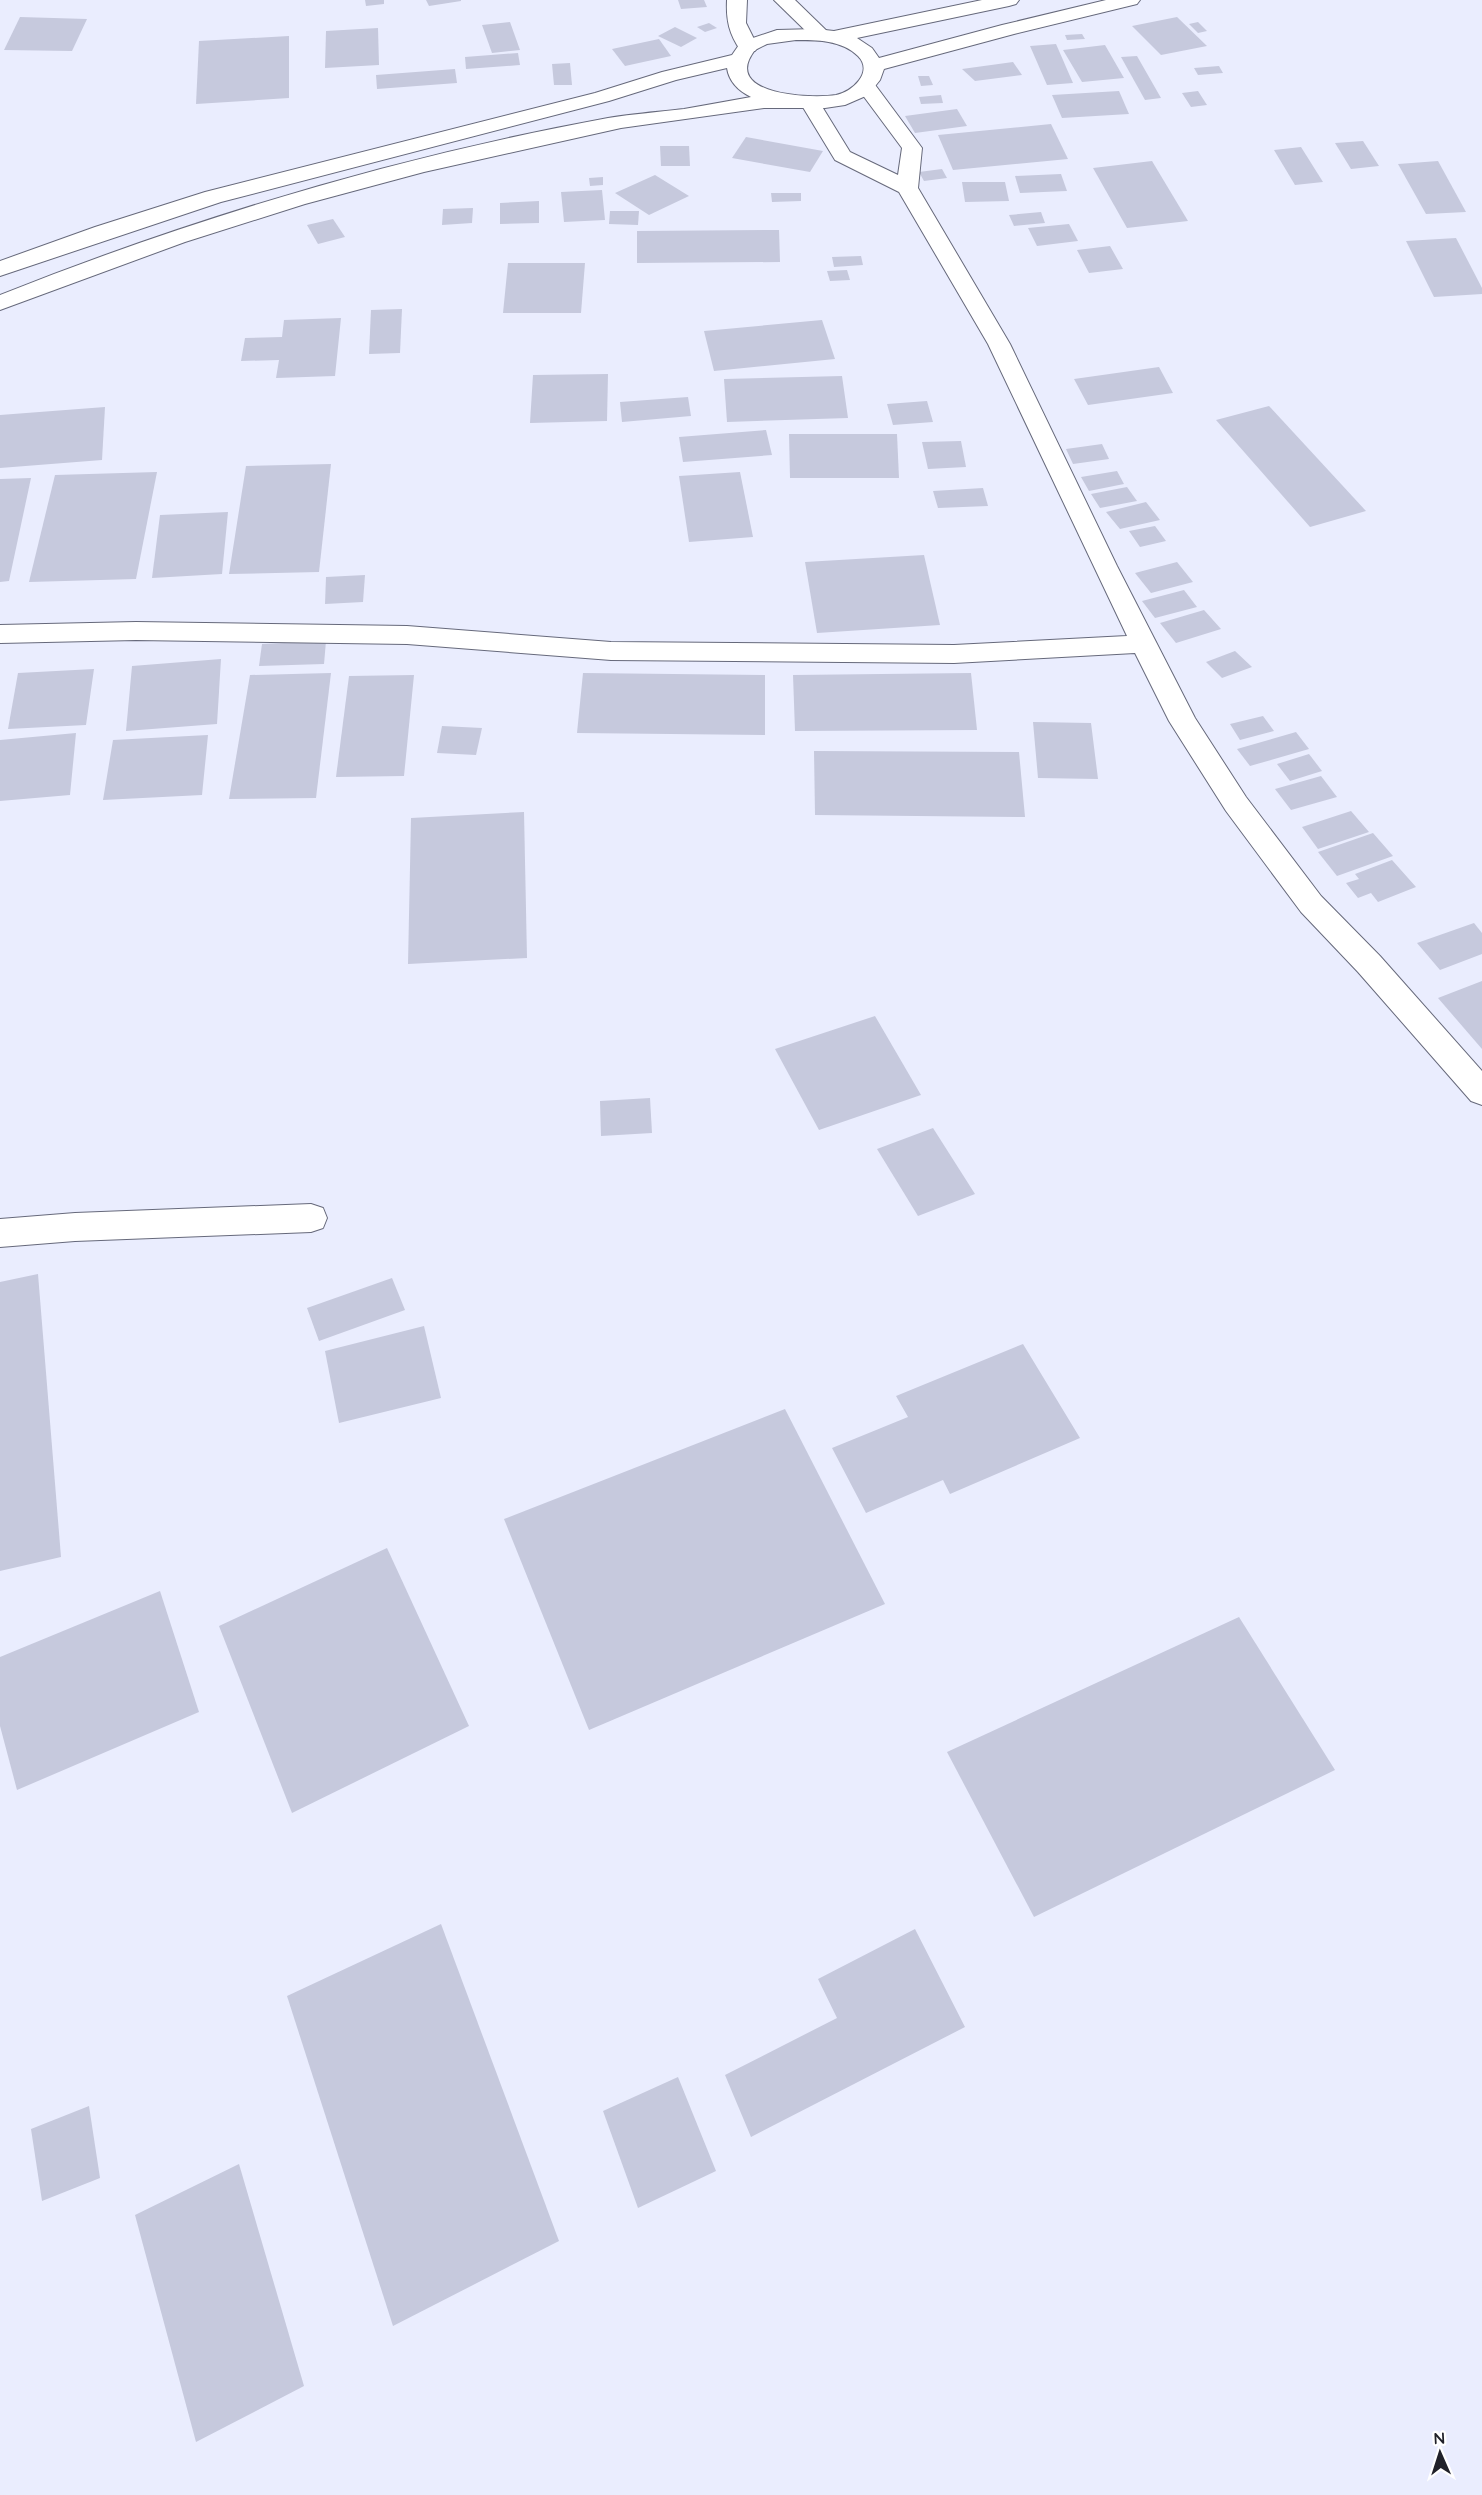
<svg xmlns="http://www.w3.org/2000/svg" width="1482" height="2495" viewBox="0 0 1482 2495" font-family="Quicksand,sans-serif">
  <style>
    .building { fill: #c6c9dd }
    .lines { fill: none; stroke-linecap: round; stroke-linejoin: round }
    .minor-casing { stroke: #66697b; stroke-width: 2 }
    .major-casing { stroke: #66697b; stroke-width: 2 }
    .minor { fill: #fff; fill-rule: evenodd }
    .major { fill: #fff; fill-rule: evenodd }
  </style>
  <rect width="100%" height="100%" fill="#eaedfe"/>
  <g class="building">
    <path d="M365 0H384V4L366 6Z"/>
    <path d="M426 0H461V1L429 6Z"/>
    <path d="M678 0H704L707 7 681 9Z"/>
    <path d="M20 17 87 19 72 51 4 50Z"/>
    <path d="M1177 17 1207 46 1161 55 1132 26Z"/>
    <path d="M510 22 520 50 492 53 482 25Z"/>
    <path d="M1198 22 1207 31 1198 33 1189 24Z"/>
    <path d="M709 23 717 28 705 32 697 27Z"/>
    <path d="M675 27 697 38 681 47 658 36Z"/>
    <path d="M378 28 379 65 325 68 326 31Z"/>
    <path d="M1082 34 1085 39 1067 40 1065 35Z"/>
    <path d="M289 36V98L196 104 199 41Z"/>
    <path d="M659 39 671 56 625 66 612 49Z"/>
    <path d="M1056 44 1073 83 1047 85 1030 46Z"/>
    <path d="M1105 45 1124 78 1082 82 1063 50Z"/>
    <path d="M518 53 520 65 466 69 465 57Z"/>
    <path d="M1137 56 1161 98 1145 100 1121 57Z"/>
    <path d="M1013 62 1022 75 975 81 962 69Z"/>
    <path d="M570 63 572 85H554L552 64Z"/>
    <path d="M1219 66 1223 73 1198 75 1194 68Z"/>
    <path d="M455 69 457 83 377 89 376 75Z"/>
    <path d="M918 76H929L933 85 921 86Z"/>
    <path d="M1119 91 1129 114 1062 118 1052 95Z"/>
    <path d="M1198 91 1207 105 1191 107 1182 93Z"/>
    <path d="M941 95 943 103 921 104 919 97Z"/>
    <path d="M957 109 967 126 915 133 905 116Z"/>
    <path d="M1051 124 1068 159 953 170 938 135Z"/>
    <path d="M746 137 823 151 810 172 732 158Z"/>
    <path d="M1363 141 1379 166 1351 169 1335 143Z"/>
    <path d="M660 146H689L690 166H661Z"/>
    <path d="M1301 147 1323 182 1295 185 1274 150Z"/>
    <path d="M1152 161 1188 221 1127 228 1093 168Z"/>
    <path d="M1438 161 1466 212 1426 214 1398 164Z"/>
    <path d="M942 169 947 178 924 181 919 172Z"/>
    <path d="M1061 174 1067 191 1020 193 1015 176Z"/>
    <path d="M655 175 689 196 649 215 615 193Z"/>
    <path d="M603 177V185L590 186 589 178Z"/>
    <path d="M962 182H1005L1009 201 965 202Z"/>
    <path d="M602 190 605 220 564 222 561 192Z"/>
    <path d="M771 193H801V201L772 202Z"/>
    <path d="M539 201V223L500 224V203Z"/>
    <path d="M473 208 472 223 442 225 443 209Z"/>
    <path d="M610 211H639L638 225 609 224Z"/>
    <path d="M1041 212 1045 223 1014 226 1009 215Z"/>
    <path d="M333 219 345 237 318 244 307 225Z"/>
    <path d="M1069 224 1078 241 1037 246 1028 228Z"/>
    <path d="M779 230 780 262 637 263V231Z"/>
    <path d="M1456 238 1482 288V294L1434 297 1406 241Z"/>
    <path d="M1110 246 1123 269 1089 273 1077 250Z"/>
    <path d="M861 256 863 265 834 267 832 257Z"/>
    <path d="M508 263H585L581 313H503Z"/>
    <path d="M847 270 850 280 830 281 827 271Z"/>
    <path d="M402 309 400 353 369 354 371 310Z"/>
    <path d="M341 318 335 376 276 378 279 360 241 361 245 338 282 337 284 320Z"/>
    <path d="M822 320 835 359 714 371 704 331Z"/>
    <path d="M1159 367 1173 393 1088 405 1074 379Z"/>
    <path d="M608 374 607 421 530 423 533 375Z"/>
    <path d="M842 376 848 418 727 422 724 379Z"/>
    <path d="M688 397 691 416 622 422 620 402Z"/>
    <path d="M927 401 933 422 893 425 887 404Z"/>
    <path d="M1269 406 1366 511 1310 527 1216 420Z"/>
    <path d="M105 407 102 460 0 468V415Z"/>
    <path d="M766 430 772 455 683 462 679 437Z"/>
    <path d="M789 434H897L899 478H790Z"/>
    <path d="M961 441 966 467 928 469 922 442Z"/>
    <path d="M1102 444 1109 459 1073 464 1066 449Z"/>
    <path d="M331 464 319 572 229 574 246 466Z"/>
    <path d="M1117 471 1124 484 1089 491 1081 477Z"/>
    <path d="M157 472 136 579 29 582 55 475Z"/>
    <path d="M740 472 753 537 689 542 679 476Z"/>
    <path d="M31 478 9 581 0 582V479Z"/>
    <path d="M1127 487 1137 501 1100 508 1091 494Z"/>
    <path d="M983 488 988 506 938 508 933 491Z"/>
    <path d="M1146 502 1160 520 1120 529 1106 512Z"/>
    <path d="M228 512 222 574 152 578 160 515Z"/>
    <path d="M1155 526 1166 541 1140 547 1129 531Z"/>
    <path d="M924 555 940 625 817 633 805 562Z"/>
    <path d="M1177 562 1193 582 1151 593 1135 573Z"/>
    <path d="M365 575 363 602 325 604 326 577Z"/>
    <path d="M1184 590 1197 607 1155 618 1142 601Z"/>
    <path d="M1204 610 1221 629 1176 643 1160 623Z"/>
    <path d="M326 641 324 664 259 666 262 644Z"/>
    <path d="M1235 651 1252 667 1222 678 1206 662Z"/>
    <path d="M221 659 217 724 126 731 132 666Z"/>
    <path d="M94 669 86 725 8 729 18 673Z"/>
    <path d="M331 673 316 798 229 799 250 675Z"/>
    <path d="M583 673 765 675V735L577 733Z"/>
    <path d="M971 673 977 730 795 731 793 675Z"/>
    <path d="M414 675 404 776 336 777 349 676Z"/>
    <path d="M1263 716 1274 731 1240 740 1230 724Z"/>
    <path d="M1033 722 1091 723 1098 779 1038 778Z"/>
    <path d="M442 726 482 728 476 755 437 753Z"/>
    <path d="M1296 732 1309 749 1250 766 1237 749Z"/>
    <path d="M76 733 70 795 0 801V740Z"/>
    <path d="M208 735 202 795 103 800 113 740Z"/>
    <path d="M814 751 1019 752 1025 817 815 815Z"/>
    <path d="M1309 754 1322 771 1290 781 1277 764Z"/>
    <path d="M1321 776 1337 797 1291 810 1275 789Z"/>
    <path d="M1351 811 1369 832 1318 849 1302 827Z"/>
    <path d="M524 812 527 958 408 964 411 818Z"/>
    <path d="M1373 833 1393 856 1337 876 1318 852Z"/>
    <path d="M1392 860 1416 887 1378 902 1371 893 1358 898 1346 883 1359 879 1355 874Z"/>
    <path d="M1474 923 1482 933V954L1440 970 1417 943Z"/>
    <path d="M1482 981V1049L1438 998Z"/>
    <path d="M875 1016 921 1095 819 1130 775 1049Z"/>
    <path d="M650 1098 652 1133 601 1136 600 1101Z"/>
    <path d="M933 1128 975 1194 918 1216 877 1149Z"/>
    <path d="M38 1274 61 1557 0 1571V1282Z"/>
    <path d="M392 1278 405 1310 319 1341 307 1308Z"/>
    <path d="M424 1326 441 1398 339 1423 325 1351Z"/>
    <path d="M1023 1344 1080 1438 950 1494 943 1480 866 1513 832 1448 908 1417 896 1396Z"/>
    <path d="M785 1409 885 1604 589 1730 504 1519Z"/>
    <path d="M387 1548 469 1726 292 1813 219 1626Z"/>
    <path d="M160 1591 199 1712 17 1790 0 1726V1657Z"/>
    <path d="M1239 1617 1335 1770 1034 1917 947 1752Z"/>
    <path d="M441 1924 559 2241 393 2326 287 1996Z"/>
    <path d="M915 1929 965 2027 751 2137 725 2075 837 2018 818 1979Z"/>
    <path d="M678 2077 716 2171 638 2208 603 2111Z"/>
    <path d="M89 2106 100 2178 42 2201 31 2129Z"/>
    <path d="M239 2164 304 2386 196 2442 135 2215Z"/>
  </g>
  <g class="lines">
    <defs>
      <g id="minor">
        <path d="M727 0H747L746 23 758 47 755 51H741C729 34 726 20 727 0Z"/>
        <path d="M774 0H795L831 35 828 39H814Z"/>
        <path d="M866 80 873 82 922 148 918 188 1010 344 1117 566 1195 718 1246 797 1321 896 1380 956 1482 1071V1105L1471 1101 1358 972 1301 912 1226 811 1169 721 1135 653 954 663 611 660 407 644 136 640 0 643V625L136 622 407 626 611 642 954 645 1127 636 988 344 899 192 835 160 801 104 804 100H818L850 152 898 175 902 148 856 86 859 82Z"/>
        <path d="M311 1204 323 1208 327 1218 323 1228 311 1232 75 1241 0 1247V1219L75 1213Z"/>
      </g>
      <path id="major" d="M982 0H1019L1016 4 1009 6 857 38 872 48 879 58 1002 25 1106 0H1140L1137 4 1014 34 884 69 880 80 868 95 845 105 825 108H764L621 128 424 172 305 204 185 242 0 310V295C196 217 401 156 608 118 633 114 659 112 684 109 707 105 729 101 751 97 739 91 729 82 727 68L676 80 609 101 221 202 0 276V261L95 227 205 192 595 93 662 72 732 55 741 42 777 30 816 29 834 31ZM796 40C816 40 842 40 858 56 874 72 852 92 836 95 811 99 720 95 755 50L767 44Z"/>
    </defs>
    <use href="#minor" class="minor-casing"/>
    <use href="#major" class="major-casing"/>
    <use href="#minor" class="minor"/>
    <use href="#major" class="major"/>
  </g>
  <g transform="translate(1440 2453) rotate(357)" stroke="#ffffff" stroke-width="4.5" paint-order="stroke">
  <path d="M0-4.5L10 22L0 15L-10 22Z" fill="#202129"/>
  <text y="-9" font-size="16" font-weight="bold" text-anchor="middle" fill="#202129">N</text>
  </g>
</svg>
